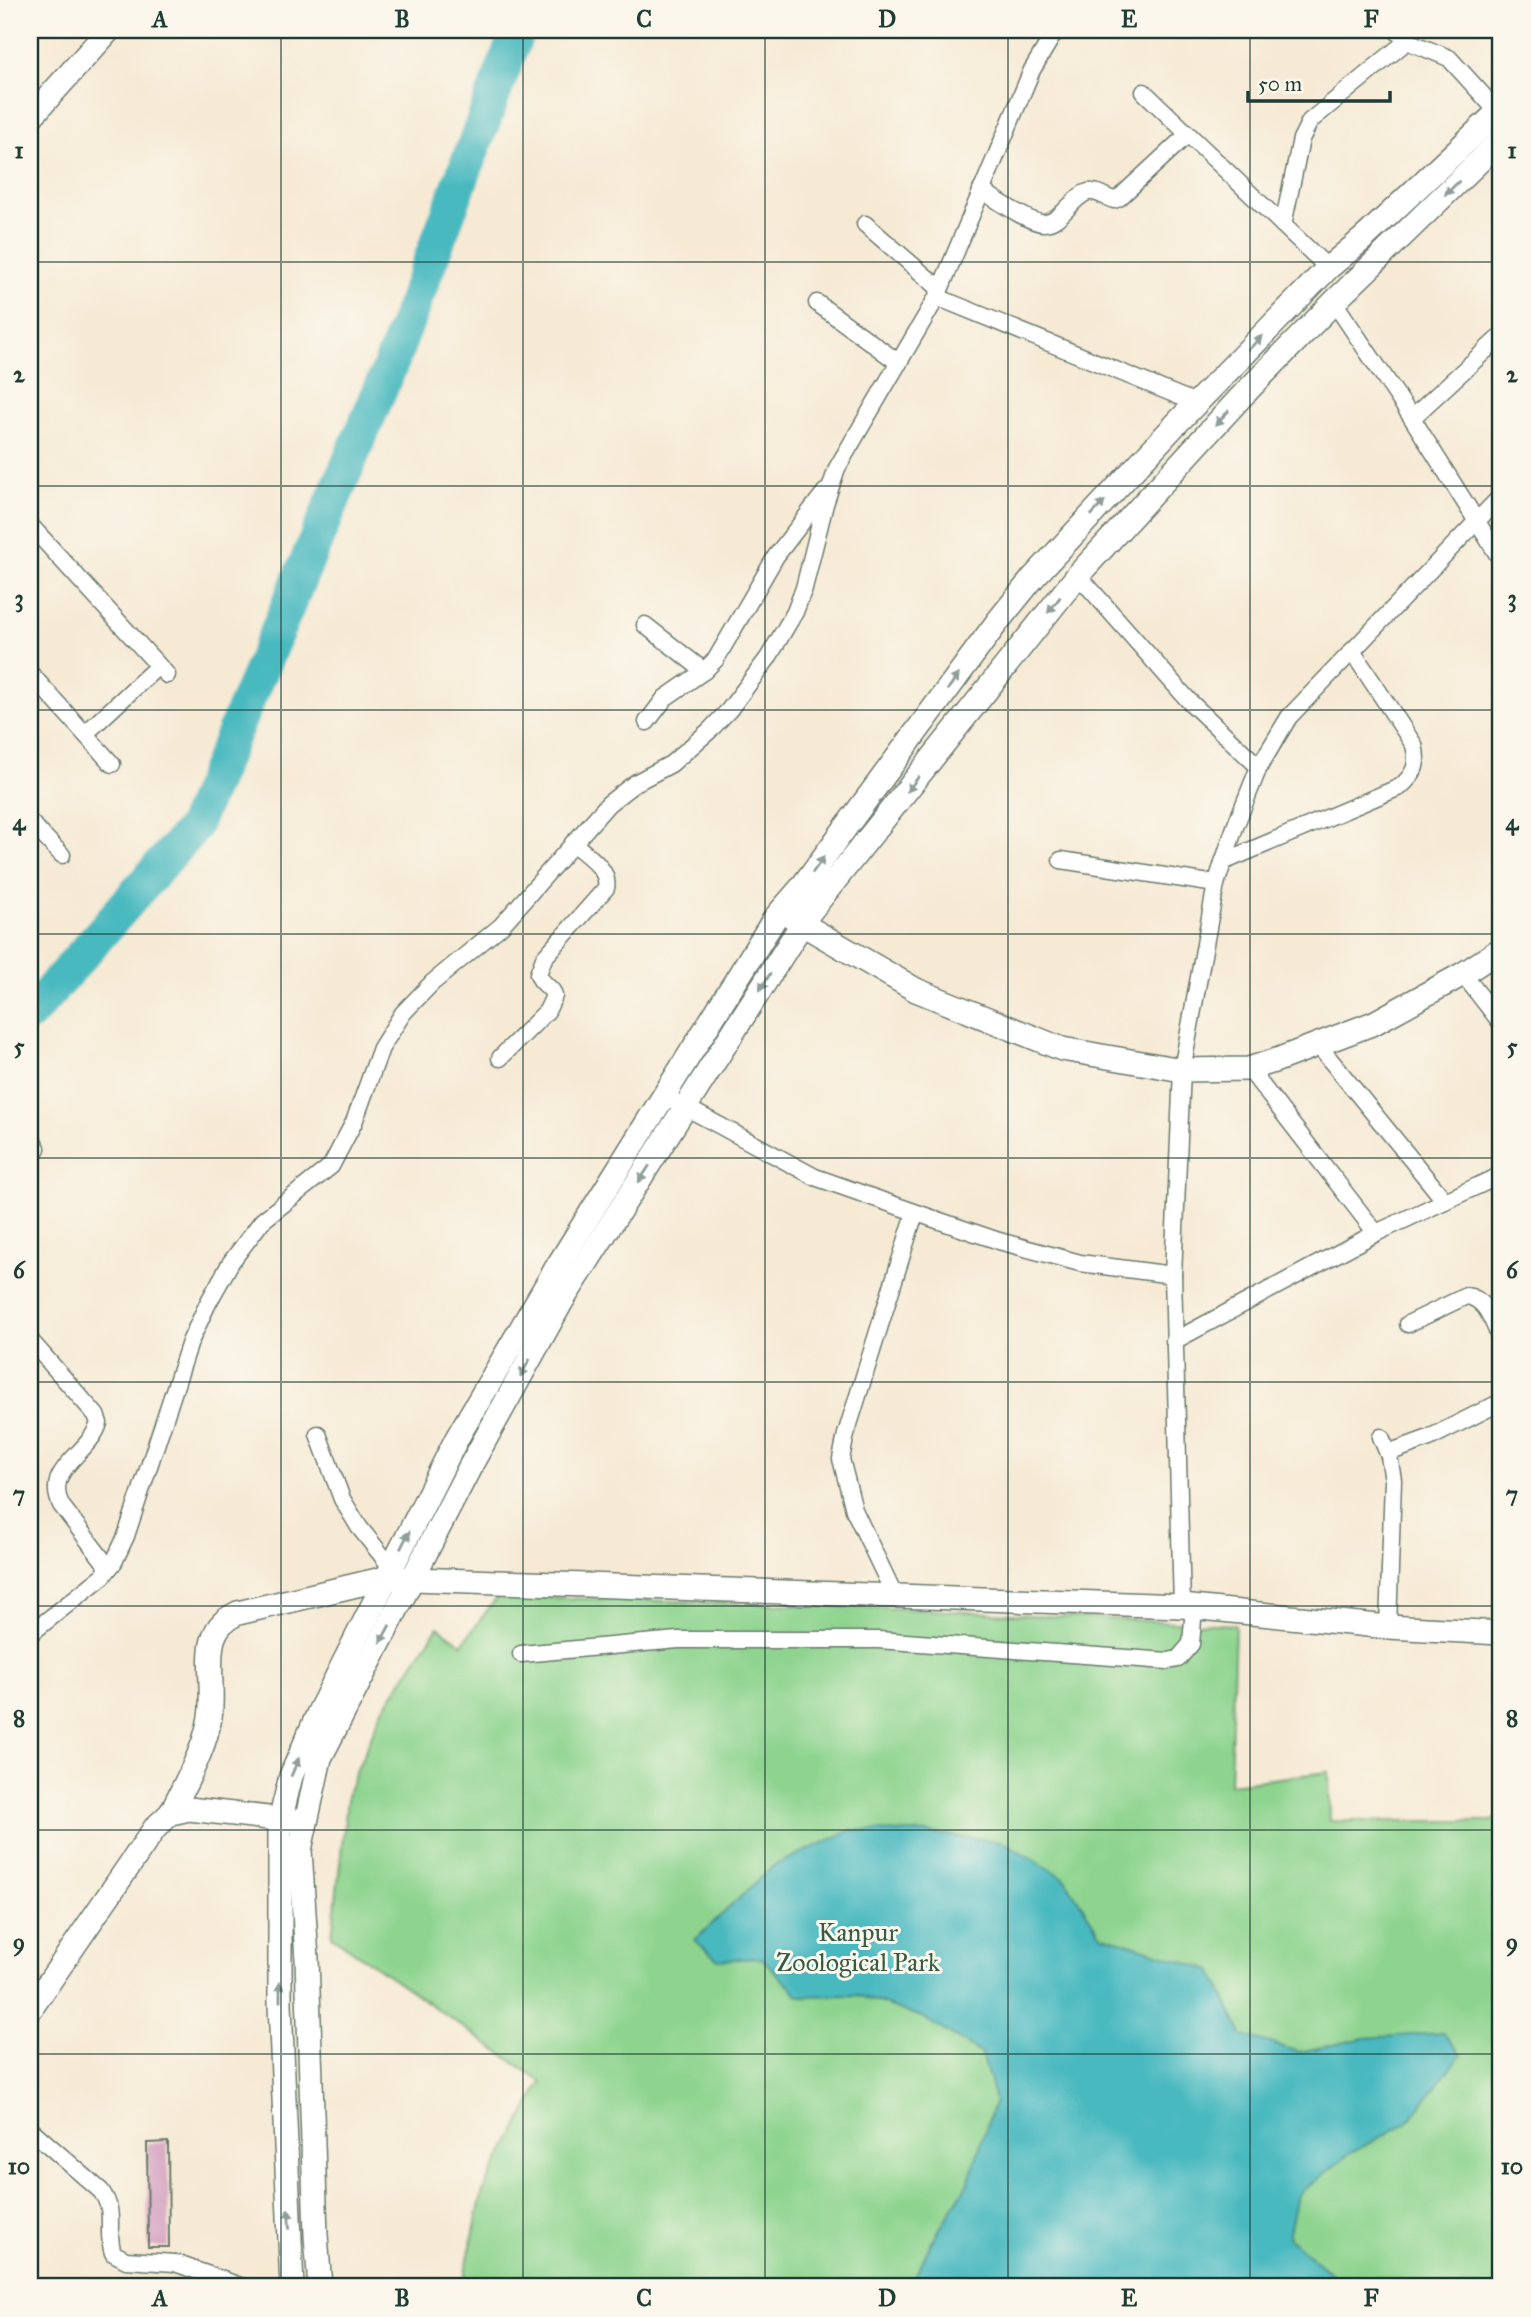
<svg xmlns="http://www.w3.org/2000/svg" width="1531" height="2317" viewBox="0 0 1531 2317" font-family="'IM FELL Great Primer',serif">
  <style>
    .green { fill: #8ed48f; stroke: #568862; stroke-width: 2 }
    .water { fill: #4ab9c0; stroke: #347b7a; stroke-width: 2 }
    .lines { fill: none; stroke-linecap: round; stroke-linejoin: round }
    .river { stroke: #4ab9c0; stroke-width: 35 }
    .building { fill: #d8a9c4 }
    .street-casing { stroke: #6a7a6c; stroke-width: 19 }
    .secondary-casing { stroke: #6a7a6c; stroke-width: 26 }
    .street { stroke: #fff; stroke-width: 16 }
    .secondary { stroke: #fff; stroke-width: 23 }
    .oneway { fill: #8f9e9a }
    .grid { fill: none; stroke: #1f3d34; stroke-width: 2; stroke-opacity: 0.55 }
    .labels { text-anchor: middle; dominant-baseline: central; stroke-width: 6; stroke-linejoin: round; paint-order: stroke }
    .park-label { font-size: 26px; fill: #355b46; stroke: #fbf7ec }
    .neatline { fill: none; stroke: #1f3d34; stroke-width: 2.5 }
    .grid-label { font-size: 23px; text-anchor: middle; font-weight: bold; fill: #1f3d34 }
  </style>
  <rect width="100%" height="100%" fill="#fbf7ec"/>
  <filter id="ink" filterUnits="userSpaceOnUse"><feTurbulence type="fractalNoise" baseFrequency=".0143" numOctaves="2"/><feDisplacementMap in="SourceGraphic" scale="14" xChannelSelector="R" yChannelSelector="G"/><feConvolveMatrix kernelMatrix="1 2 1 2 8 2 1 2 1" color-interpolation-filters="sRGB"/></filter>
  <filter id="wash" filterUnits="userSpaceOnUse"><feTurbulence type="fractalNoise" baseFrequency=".00686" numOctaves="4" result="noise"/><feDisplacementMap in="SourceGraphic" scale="28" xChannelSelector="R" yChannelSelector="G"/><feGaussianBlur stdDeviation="1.57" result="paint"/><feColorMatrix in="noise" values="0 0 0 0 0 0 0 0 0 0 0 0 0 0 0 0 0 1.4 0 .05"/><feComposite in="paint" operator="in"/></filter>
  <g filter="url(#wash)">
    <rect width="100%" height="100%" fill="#f6ead5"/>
    <path class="green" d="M498 1596 866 1607 1235 1625 1230 1784 1329 1772 1330 1821H1492L1501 1815V2287H462L483 2190 542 2082 332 1936 348 1791 382 1711 438 1627 462 1644Z"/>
    <path class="water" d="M851 1830 929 1833 1004 1842 1064 1878 1101 1935 1212 1970 1242 2035 1300 2052 1364 2038 1443 2033 1461 2054 1408 2122 1351 2153 1297 2195 1288 2237 1347 2287H910L931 2243 968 2183 995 2100 982 2054 922 2017 857 1995 799 1996 762 1958 718 1960 695 1940 773 1866Z"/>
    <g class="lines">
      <path class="river" d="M30 1014 193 828 391 364 518 30"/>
    </g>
    <g id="blocks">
      <path class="building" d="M168 2142 169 2247H148L147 2143Z"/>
    </g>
  </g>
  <g filter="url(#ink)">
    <use href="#blocks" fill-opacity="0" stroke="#6a7a6c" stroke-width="2"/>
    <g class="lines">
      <defs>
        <g id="street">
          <path d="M1396 30 1407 41 1449 58 1498 112"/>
          <path d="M1144 92 1328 268"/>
          <path d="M981 190C994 198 1030 224 1044 223 1063 223 1076 189 1093 192 1101 193 1106 198 1114 200L1119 198 1188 134"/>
          <path d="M865 224 940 289"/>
          <path d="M1283 225 1301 139 1310 121 1407 41"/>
          <path d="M937 297 1196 403"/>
          <path d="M1334 302 1412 418 1501 560"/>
          <path d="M817 303 899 363"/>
          <path d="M1412 418 1501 336"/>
          <path d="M30 525 167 675"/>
          <path d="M1078 575 1190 702 1259 767"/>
          <path d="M645 625 704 671"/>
          <path d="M30 673 112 764"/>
          <path d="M647 722 665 698 704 671 716 659 776 556 825 492"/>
          <path d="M85 734 158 666"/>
          <path d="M30 822 62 855"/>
          <path d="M1061 860 1216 884"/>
          <path d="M1223 862 1400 787C1415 774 1419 764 1414 745L1352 651"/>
          <path d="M1463 974 1501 1023"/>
          <path d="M1318 1045 1445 1201"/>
          <path d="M500 1058 547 1011 554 996 552 991 541 980 538 974 544 958 606 888C610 869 586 855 573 843"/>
          <path d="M1249 1069 1376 1233"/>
          <path d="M663 1095 815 1177 937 1220 999 1241 1080 1263 1173 1275"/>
          <path d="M30 1136 37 1148 30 1163"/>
          <path d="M1408 1324 1466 1296C1487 1298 1493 1323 1501 1340"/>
          <path d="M30 1340 96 1415 99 1423C90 1454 43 1468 61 1505L109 1568"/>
          <path d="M1174 1341 1376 1233 1501 1175"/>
          <path d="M318 1434 342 1499 359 1527 391 1567"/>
          <path d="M1381 1437 1389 1456 1393 1480 1388 1627"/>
          <path d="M1388 1453 1429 1438 1501 1402"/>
          <path d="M894 1594 854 1510 841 1459 846 1434 915 1213"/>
          <path d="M1182 1606 1173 1275 1182 1070 1216 884 1235 827 1259 767 1289 717 1501 496"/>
          <path d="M30 1634 103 1576 114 1562 126 1536 190 1342 208 1303 231 1262 262 1221 331 1166 354 1122 381 1048 403 1013 432 983 501 926 608 804 635 783 671 764 709 731 729 710 768 658 795 612 804 588 825 504 837 468 937 297 1032 70 1056 30"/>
          <path d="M521 1654 678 1640H878L1168 1661 1178 1659 1191 1644 1194 1607"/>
          <path d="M30 2129 101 2191C117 2213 105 2229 113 2253L126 2260 175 2263 243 2287"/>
        </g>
        <g id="secondary">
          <path d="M30 118 109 30"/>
          <path d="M790 915 802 924 916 990 1062 1049 1182 1070 1249 1069 1277 1060 1374 1023 1463 974 1501 949"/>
          <path d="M171 1813C185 1783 205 1750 210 1717 214 1694 207 1660 213 1640 217 1626 225 1619 238 1613L386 1578 1182 1606 1388 1627 1501 1633"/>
          <path d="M30 2010 155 1828 171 1813 189 1809 295 1821"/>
          <path d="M292 2287 280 2004V1821L291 1776 318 1714 457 1438 557 1267 775 918 801 888 998 621 1033 578 1176 424 1328 268 1365 237 1501 109"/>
          <path d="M320 2287 316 2235 307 1959 300 1850 320 1758 471 1465 562 1301 809 913 1078 575 1241 397 1334 302 1501 140"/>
        </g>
      </defs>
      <use href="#street" class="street-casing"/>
      <use href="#secondary" class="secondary-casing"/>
      <use href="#street" class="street"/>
      <use href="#secondary" class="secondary"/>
    </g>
    <defs><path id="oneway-solid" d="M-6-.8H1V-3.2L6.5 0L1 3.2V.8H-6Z" transform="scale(1.75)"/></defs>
    <g class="oneway">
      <use href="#oneway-solid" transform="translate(1452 188) rotate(136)"/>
      <use href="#oneway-solid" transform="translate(1255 343) rotate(-46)"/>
      <use href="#oneway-solid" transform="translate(1222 418) rotate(133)"/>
      <use href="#oneway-solid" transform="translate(1098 508) rotate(-47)"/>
      <use href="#oneway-solid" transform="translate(1054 605) rotate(128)"/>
      <use href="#oneway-solid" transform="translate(953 682) rotate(-54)"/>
      <use href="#oneway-solid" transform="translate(913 784) rotate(128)"/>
      <use href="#oneway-solid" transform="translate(818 865) rotate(-54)"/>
      <use href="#oneway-solid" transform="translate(765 982) rotate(122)"/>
      <use href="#oneway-solid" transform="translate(644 1174) rotate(123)"/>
      <use href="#oneway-solid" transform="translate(525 1368) rotate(119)"/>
      <use href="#oneway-solid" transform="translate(405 1540) rotate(-63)"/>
      <use href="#oneway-solid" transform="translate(385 1634) rotate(118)"/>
      <use href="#oneway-solid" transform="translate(295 1767) rotate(-67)"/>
      <use href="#oneway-solid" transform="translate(280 1992) rotate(-90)"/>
      <use href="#oneway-solid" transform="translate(289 2219) rotate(-93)"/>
    </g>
  </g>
  <path class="grid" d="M281 30V2287M523 30V2287M765 30V2287M1008 30V2287M1250 30V2287M30 262H1501M30 486H1501M30 710H1501M30 934H1501M30 1158H1501M30 1382H1501M30 1606H1501M30 1830H1501M30 2054H1501"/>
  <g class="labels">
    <g class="park-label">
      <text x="858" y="1932">Kanpur<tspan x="858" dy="30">Zoological Park</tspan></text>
    </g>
  </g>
  <rect width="1531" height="2317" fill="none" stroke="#fbf7ec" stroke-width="77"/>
  <path d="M1248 91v10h142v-10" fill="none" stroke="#1f3d34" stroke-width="3.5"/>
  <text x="1258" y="91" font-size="21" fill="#1f3d34" stroke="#fbf7ec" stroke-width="5" paint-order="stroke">50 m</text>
  <rect x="38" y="38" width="1454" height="2240" class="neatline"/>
  <g class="grid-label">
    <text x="160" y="27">A</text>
    <text x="402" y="27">B</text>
    <text x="644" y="27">C</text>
    <text x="887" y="27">D</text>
    <text x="1129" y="27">E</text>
    <text x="1371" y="27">F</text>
    <text x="19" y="158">1</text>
    <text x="1512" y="158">1</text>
    <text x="19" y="382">2</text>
    <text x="1512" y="382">2</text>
    <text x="19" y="606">3</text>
    <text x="1512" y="606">3</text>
    <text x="19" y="830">4</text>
    <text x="1512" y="830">4</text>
    <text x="19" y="1054">5</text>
    <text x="1512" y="1054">5</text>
    <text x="19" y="1278">6</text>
    <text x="1512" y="1278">6</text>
    <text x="19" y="1502">7</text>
    <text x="1512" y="1502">7</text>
    <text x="19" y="1726">8</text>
    <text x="1512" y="1726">8</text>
    <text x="19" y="1950">9</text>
    <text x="1512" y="1950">9</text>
    <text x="19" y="2174">10</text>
    <text x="1512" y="2174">10</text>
    <text x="160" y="2306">A</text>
    <text x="402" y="2306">B</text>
    <text x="644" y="2306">C</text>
    <text x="887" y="2306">D</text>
    <text x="1129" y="2306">E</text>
    <text x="1371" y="2306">F</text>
  </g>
</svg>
